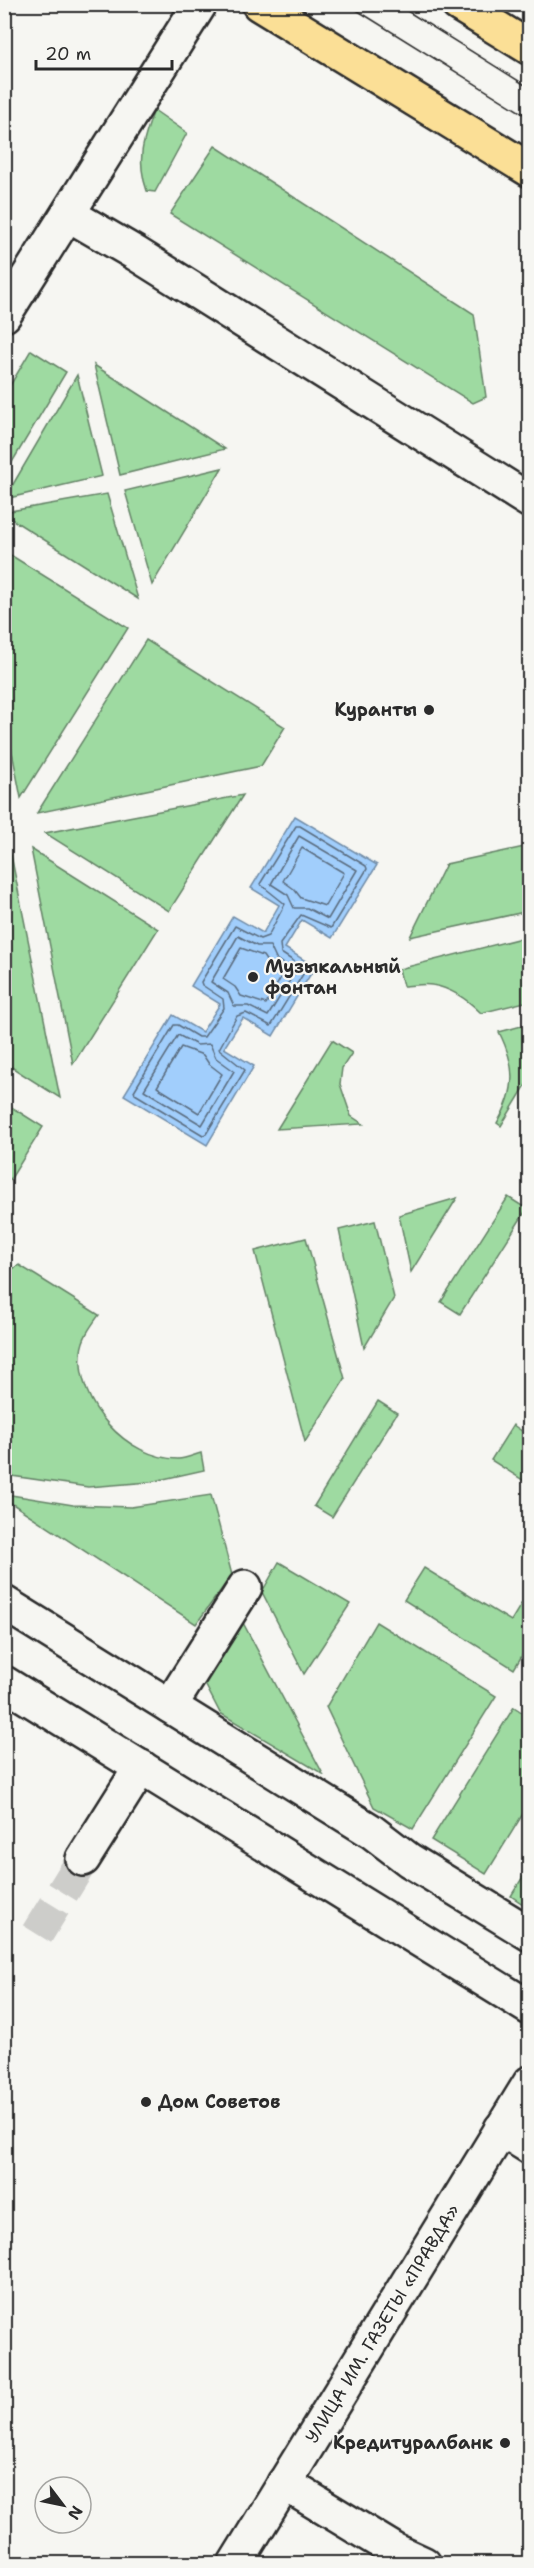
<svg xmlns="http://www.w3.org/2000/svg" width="534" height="2568" viewBox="0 0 534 2568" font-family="'Shantell Sans',sans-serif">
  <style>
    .green { fill: #9edaa1; stroke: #648266; stroke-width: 1.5 }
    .water { fill: #a1cefc; stroke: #728da8; stroke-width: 1.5 }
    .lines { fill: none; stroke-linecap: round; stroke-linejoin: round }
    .shore { stroke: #5a6c7f; stroke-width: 1.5 }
    .minor-tunnel { stroke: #cdcdca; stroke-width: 33; stroke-dasharray: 33 16; stroke-linecap: butt }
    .minor-casing { stroke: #2b2b2b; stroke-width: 38 }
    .major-casing { stroke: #2b2b2b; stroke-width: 38 }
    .minor { stroke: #f6f6f2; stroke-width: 33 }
    .major { stroke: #fbdf96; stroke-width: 33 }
    .tram { stroke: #2b2b2b; stroke-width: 1.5 }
    .poi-dot { fill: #2b2b2b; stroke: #f6f6f2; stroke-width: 2 }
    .labels { text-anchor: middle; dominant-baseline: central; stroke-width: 4.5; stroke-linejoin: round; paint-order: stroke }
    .poi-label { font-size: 18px; font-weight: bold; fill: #2b2b2b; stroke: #f6f6f2; text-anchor: end }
    .street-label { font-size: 18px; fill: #2b2b2b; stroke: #f6f6f2 }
  </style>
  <rect width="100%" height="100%" fill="#f6f6f2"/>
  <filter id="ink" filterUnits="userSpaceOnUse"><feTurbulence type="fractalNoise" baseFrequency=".0167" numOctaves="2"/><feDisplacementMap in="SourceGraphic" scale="12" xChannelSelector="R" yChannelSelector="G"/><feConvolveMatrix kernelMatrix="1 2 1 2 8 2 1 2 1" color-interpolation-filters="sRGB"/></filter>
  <g filter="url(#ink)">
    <g class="green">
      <path d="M154 110 187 133 155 192 147 191C136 159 143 141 154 110Z"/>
      <path d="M215 146 474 314 486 397 473 403 170 214Z"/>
      <path d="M31 350 66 372 5 474V394Z"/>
      <path d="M94 365 225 449 120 475Z"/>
      <path d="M77 375 102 476 5 499V498Z"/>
      <path d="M222 468 152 585 125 491Z"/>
      <path d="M107 494 138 599 5 515V512Z"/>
      <path d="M4 551 128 628 21 798 5 716Z"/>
      <path d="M146 640 285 727 261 766 37 813Z"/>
      <path d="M243 795 169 911 45 833Z"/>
      <path d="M529 846V911L410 937 446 864Z"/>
      <path d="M31 849 158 929 73 1064Z"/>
      <path d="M11 855 60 1098 5 1063 4 866Z"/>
      <path d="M529 936V1001L481 1013C468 1000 450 988 432 985 423 983 412 986 403 986L399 969Z"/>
      <path d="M529 1024V1080L501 1126 497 1123C517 1090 516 1066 499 1032Z"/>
      <path d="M332 1040 352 1053 342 1068 340 1084 351 1116 363 1124 277 1129Z"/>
      <path d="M5 1103 43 1127 5 1188Z"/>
      <path d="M508 1197 527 1209 460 1314 441 1302Z"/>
      <path d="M457 1198 411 1272 399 1215Z"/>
      <path d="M375 1221 394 1298 364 1348 339 1230Z"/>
      <path d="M306 1238 345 1379 305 1442 255 1251Z"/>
      <path d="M19 1265 99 1315C91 1326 82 1338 81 1352 76 1403 127 1459 178 1459 185 1459 194 1455 201 1453L204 1470 150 1482 88 1487 5 1475V1273Z"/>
      <path d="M378 1401 397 1413 332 1517 314 1506Z"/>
      <path d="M513 1425 529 1436V1484L491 1460Z"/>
      <path d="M5 1494 73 1505 131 1507 211 1495 232 1575 196 1624 5 1499Z"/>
      <path d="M279 1562 350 1604 304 1674 262 1592Z"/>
      <path d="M424 1568 511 1621 529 1591V1644L514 1669 404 1600Z"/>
      <path d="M241 1619 323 1774 220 1713 203 1680Z"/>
      <path d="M376 1622 496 1696 413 1829 374 1807 326 1707Z"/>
      <path d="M514 1707 529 1717V1804L486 1874 431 1840Z"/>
      <path d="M529 1867V1908L511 1896Z"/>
    </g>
    <path class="water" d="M295 816 377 865 332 938 302 920 285 948 315 967 273 1036 243 1018 224 1048 254 1066 207 1145 124 1095 173 1015 202 1032 220 1004 191 986 233 916 263 933 279 905 251 888Z"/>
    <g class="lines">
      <g class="shore">
        <path d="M296 826H300L366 866 367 869 331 928 301 915 280 944 281 953 304 968 305 971 271 1026 246 1013 237 1016 219 1049 245 1070 206 1134 203 1135 135 1094 134 1091 174 1025H178L198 1037H204L224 1008 223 999 202 985 201 982 235 926 260 939 268 936 285 904 260 884Z"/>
        <path d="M299 836 357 870 328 919 307 908H294L288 895 271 884Z"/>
        <path d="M302 848 344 873 325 906 301 898 294 889 283 881Z"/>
        <path d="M238 936 257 946H270L276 959 295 972 268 1016 248 1006H234L228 993 211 982Z"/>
        <path d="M241 948 263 956 269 965 283 974 266 1004 241 996 235 987 223 979Z"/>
        <path d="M178 1035 197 1045 210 1044 216 1058 234 1071 202 1125 144 1090Z"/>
        <path d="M181 1047 203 1055 209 1064 222 1074 199 1113 157 1087Z"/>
      </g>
      <path class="minor-tunnel" d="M37 1934 83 1859"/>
      <defs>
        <g id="minor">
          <path d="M68 214 135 253 530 501"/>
          <path d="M4 315 200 4"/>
          <path d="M4 1603 371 1831 409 1860 530 1934"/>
          <path d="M4 1683 530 2008"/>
          <path d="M170 1706 245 1587"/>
          <path d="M83 1859 141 1767"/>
          <path d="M501 2129 530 2147"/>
          <path d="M284 2483 396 2551 424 2564"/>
          <path id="s1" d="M235 2564 530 2083"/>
        </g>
        <g id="major">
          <path d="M259 4 530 170"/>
          <path d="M458 4 530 48"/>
        </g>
      </defs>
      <use href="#minor" class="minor-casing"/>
      <use href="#major" class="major-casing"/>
      <use href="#minor" class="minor"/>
      <use href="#major" class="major"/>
      <g class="tram">
        <path d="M347 4 530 118"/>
        <path d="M396 4 530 88"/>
      </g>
    </g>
  </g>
  <g class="poi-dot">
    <circle cx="429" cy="710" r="6"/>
    <circle cx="253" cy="977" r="6"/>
    <circle cx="146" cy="2102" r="6"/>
    <circle cx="505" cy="2443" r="6"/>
  </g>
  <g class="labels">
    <g class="poi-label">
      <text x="417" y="710">Куранты</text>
      <text x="265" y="967" text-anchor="start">Музыкальный<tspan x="265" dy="21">фонтан</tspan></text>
      <text x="158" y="2102" text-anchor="start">Дом Советов</text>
      <text x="493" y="2443">Кредитуралбанк</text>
    </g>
    <g class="street-label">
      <text stroke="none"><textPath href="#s1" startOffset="282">УЛИЦА ИМ. ГАЗЕТЫ «ПРАВДА»</textPath></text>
    </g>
  </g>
  <rect width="534" height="2568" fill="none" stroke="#f6f6f2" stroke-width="24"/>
  <rect x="12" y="12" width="510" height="2544" fill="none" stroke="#2b2b2b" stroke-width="2" filter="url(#ink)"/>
  <g transform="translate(63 2505) rotate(122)"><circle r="28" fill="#f6f6f2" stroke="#a5a5a2" stroke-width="1.5"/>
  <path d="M0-4.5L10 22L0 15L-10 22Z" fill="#2b2b2b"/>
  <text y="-9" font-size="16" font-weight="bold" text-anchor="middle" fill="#2b2b2b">N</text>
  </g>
  <path d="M36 60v9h136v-9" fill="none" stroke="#2b2b2b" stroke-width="3"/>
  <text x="45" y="60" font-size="18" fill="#2b2b2b" stroke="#f6f6f2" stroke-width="4.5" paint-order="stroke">20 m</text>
</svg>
